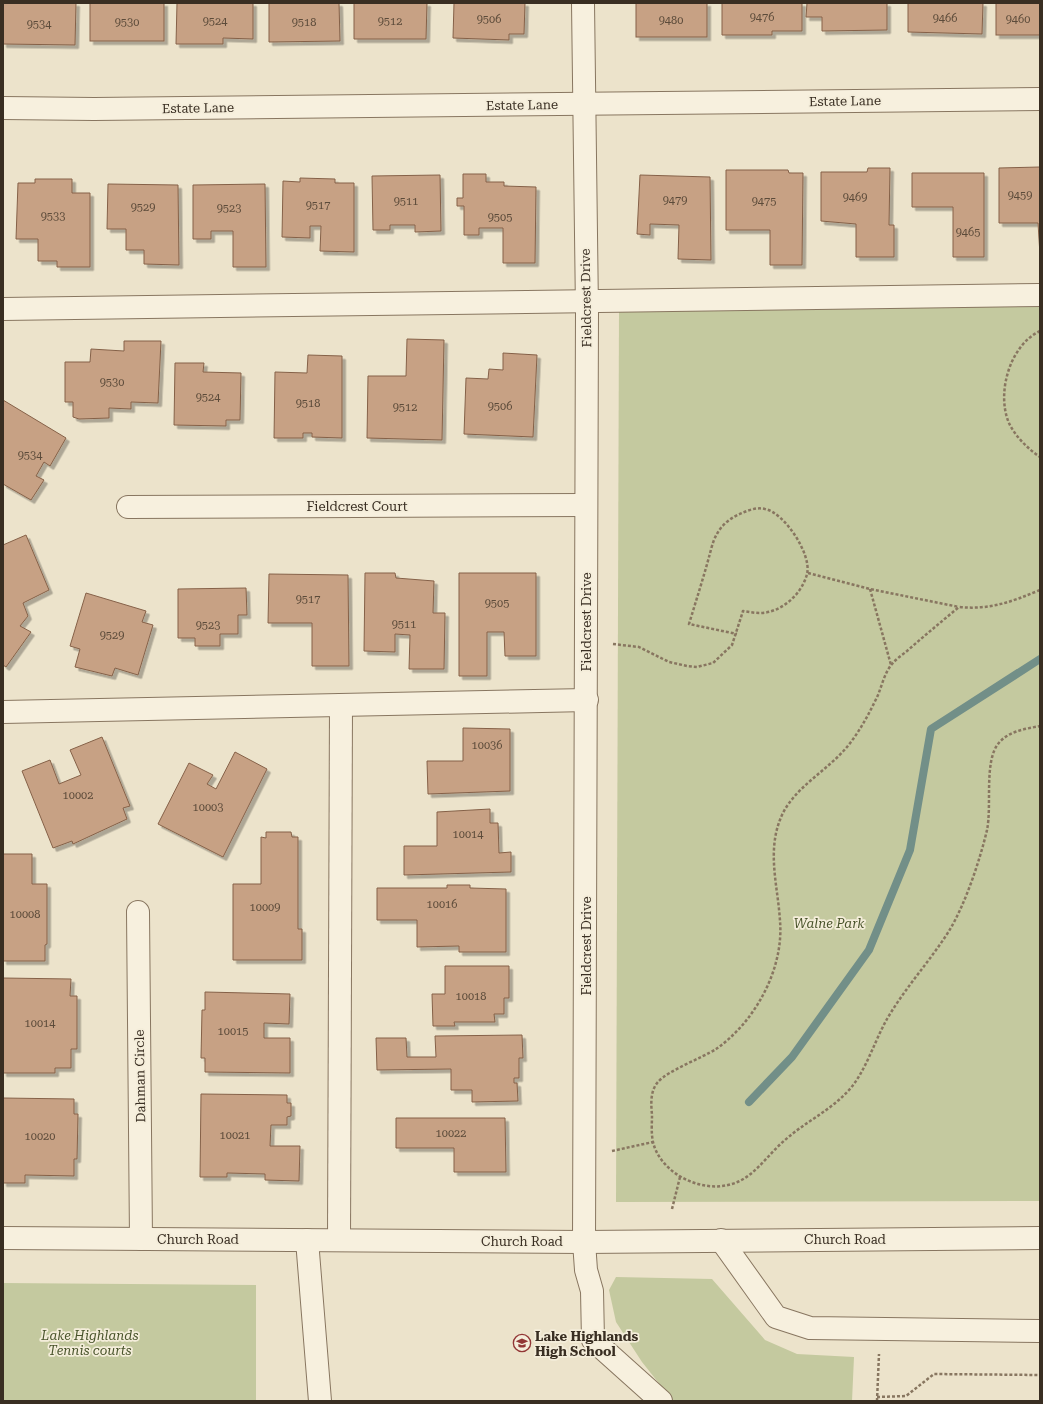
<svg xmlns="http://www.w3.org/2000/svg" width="1043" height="1404" viewBox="0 0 1043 1404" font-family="'Roboto Serif',serif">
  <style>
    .green { fill: #c4c99f }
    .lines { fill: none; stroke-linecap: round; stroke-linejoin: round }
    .stream { stroke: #728f88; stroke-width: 8 }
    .building { fill: #c7a184; stroke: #856148; filter: url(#shadow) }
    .minor-casing { stroke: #887660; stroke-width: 24 }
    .path { stroke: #887660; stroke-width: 2.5; stroke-dasharray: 3 2; stroke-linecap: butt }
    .minor { stroke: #f7f0de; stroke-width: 22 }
    .labels { text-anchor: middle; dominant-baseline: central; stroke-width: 3.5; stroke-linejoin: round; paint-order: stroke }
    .number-label { font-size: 11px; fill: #5c4b3a }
    .street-label { font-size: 13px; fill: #392e22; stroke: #f4edda }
    .park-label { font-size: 13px; font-style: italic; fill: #49542b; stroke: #f4edda }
    .poi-label { font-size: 13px; font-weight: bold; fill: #392e22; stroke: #f4edda; text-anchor: start }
  </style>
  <defs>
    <filter id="shadow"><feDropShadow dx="3.5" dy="3.5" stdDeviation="0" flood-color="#0004"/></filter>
  </defs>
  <rect width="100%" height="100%" fill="#ece3cb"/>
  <g class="green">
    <path d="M1040 305V1201L616 1202 619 310Z"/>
    <path d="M616 1277 712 1279 765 1340 797 1354 854 1357 852 1401H673L642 1362 616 1322 609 1290Z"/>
    <path d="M3 1283 256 1285V1401H3Z"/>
  </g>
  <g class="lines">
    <path class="stream" d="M749 1102 792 1057 869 950 910 850 931 729 1040 659"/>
  </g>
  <g class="building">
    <path d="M3 3H76L75 45 3 44Z"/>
    <rect x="90" y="3" width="74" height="38"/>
    <path d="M177 3H253V39L223 38V44H176Z"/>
    <path d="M269 3H339L340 41 269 42Z"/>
    <path d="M354 3H427L426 39H354Z"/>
    <path d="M454 3H525L524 34H509V40L453 38Z"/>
    <rect x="636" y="3" width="71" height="34"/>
    <path d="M722 3H802V31H772V35H722Z"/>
    <path d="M807 3H887V30L822 31V17H806Z"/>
    <path d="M908 3H983L982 34 908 32Z"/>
    <rect x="996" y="3" width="44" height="32"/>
    <path d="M1040 167V255L1038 223H999V168Z"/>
    <path d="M868 168H890L889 225H894V257H856V224L821 221V172H867Z"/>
    <path d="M726 170H788L789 173H803L802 265H770V230H726Z"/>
    <path d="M912 173H984V257H953V207H912Z"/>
    <path d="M463 174H486V182H504V186L536 187 535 263H503V228H479V235H464V206H457V198H463Z"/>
    <path d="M440 175 441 231 415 232V225H390V230H373L372 176Z"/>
    <path d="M640 175 710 177 711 260 678 259 679 225 650 224V235L637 234Z"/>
    <path d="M300 178 335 179V183H354V252L320 251 321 226H310V238L282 237 283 181 300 182Z"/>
    <path d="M35 179H72V193H90V267H57V261H38V239H16L18 183H35Z"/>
    <path d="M108 184 178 185 179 265 144 264V250H126V229H107Z"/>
    <path d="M265 184 266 267H233V231H211V239H193V185Z"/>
    <path d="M407 339 444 340 442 440 367 438 368 376H406Z"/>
    <path d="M124 341H161L158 403 131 402V409L109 408V418L79 419 73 417V402H65V362H90L91 349 124 351Z"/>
    <path d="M503 353 537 355 533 437 464 434 466 378 488 379 489 369 503 370Z"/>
    <path d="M308 355 342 356V438L312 437V433H303V438H274L275 372 307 373Z"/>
    <path d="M175 363H204L203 372 241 373 240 420H226V426L174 425Z"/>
    <path d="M3 400 66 438 50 466 44 462 36 476 44 480 31 500 3 484Z"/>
    <path d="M26 535 49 590 23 603 28 616 20 626 31 632 6 667 3 665V545Z"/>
    <path d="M365 573H395L396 578 434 581 433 613H445L444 669H409L410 635 395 634V652L364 651Z"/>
    <path d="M459 573H536V656H505L504 632H487V676H459Z"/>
    <path d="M269 574 348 575 349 666H312V623H268Z"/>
    <path d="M246 588 247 615H238V634H220V646H195V638H178V589Z"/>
    <path d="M86 593 146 611 142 622 153 625 138 675 115 668 112 676 75 667 80 649 70 646Z"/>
    <path d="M463 728 510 729V791L428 794 427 761H463Z"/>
    <path d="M102 737 130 806 123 808 127 819 73 844 72 841 53 848 22 771 50 760 59 784 81 775 70 750Z"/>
    <path d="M235 752 267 769 223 857 158 824 189 763 213 775 207 784 216 789Z"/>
    <path d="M490 809V823H498L499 853 511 852V872L404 875V846H437V812Z"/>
    <path d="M266 832H291L292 837H298V929H302V960H233V884H261V837L266 838Z"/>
    <path d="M3 854H32V884H47V944L45 945V961H3Z"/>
    <path d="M447 885H470V888L506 889V952H459V946L417 947V920H377V888H447Z"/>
    <path d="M445 966H509V998H504V1014H494L495 1022H454L455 1026H433L432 994H445Z"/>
    <path d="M3 978 71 979 70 996H77V1049H71V1068H55V1073H3Z"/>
    <path d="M205 992 290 994 289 1024 264 1023V1038H290V1073L205 1072V1058H201L202 1010H205Z"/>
    <path d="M522 1035 523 1058H519V1078H514V1083H517L518 1101 472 1102V1090H451V1069L377 1070 376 1038H406L407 1057H436L435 1036Z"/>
    <path d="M201 1094 287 1095V1103H291V1116L287 1117V1125H271L270 1146H300L299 1181 265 1180V1174L227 1173V1177H200Z"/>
    <path d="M3 1098 74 1099V1114H78L77 1159H74V1176L25 1175V1183H3Z"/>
    <path d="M396 1118H505L506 1172H454V1148H396Z"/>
  </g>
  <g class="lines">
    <defs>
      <g id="minor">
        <path d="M583 3 587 311 584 1242 586 1270 592 1291 593 1340 661 1401"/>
        <path d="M3 108 94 109 1040 99"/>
        <path d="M3 309 1040 295"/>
        <path d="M128 507 585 505"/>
        <path d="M3 712 587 700"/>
        <path d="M138 912 141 1239"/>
        <path d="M3 1238 584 1242 1040 1238"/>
        <path d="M307 1240 320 1401"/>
        <path d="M339 1240 341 705"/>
        <path d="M721 1240 776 1317 810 1328 1040 1331"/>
      </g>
    </defs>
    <use href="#minor" class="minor-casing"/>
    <g class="path">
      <path d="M1040 331C1010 345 996 393 1009 423 1015 436 1028 449 1040 457"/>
      <path d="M808 573 870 589 959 607"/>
      <path d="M870 589 891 665"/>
      <path d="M1040 590C1011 602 990 610 959 607 941 622 924 636 907 651 902 655 896 659 892 664 885 672 882 685 878 695 869 714 860 731 847 747 828 770 795 787 782 815 766 850 778 886 780 921 784 969 755 1022 716 1049 702 1058 667 1071 658 1082 650 1091 651 1104 652 1115 652 1123 651 1133 653 1142 660 1172 698 1192 728 1185 753 1180 766 1156 785 1140 805 1122 830 1111 849 1090 866 1071 874 1042 887 1019 905 988 930 961 949 931 965 905 980 860 987 830 992 806 984 762 998 744 1008 731 1025 729 1040 726"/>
      <path d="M613 644 639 647 669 662 687 666 697 667 713 663 732 645 743 611C749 612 755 613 761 613 782 612 802 594 807 574 812 555 785 513 765 509 757 507 749 510 742 513 732 517 722 524 717 534 713 540 711 550 709 557 703 579 696 601 689 624L737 634"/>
      <path d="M612 1151 653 1142"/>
      <path d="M672 1209 680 1177"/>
      <path d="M877 1397 906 1396 934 1374 1040 1375"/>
      <path d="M877 1401 879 1354"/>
    </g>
    <use href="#minor" class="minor"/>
  </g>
  <defs>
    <symbol id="school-ring" viewBox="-11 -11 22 22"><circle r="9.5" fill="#f4edda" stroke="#923635" stroke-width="1.5"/><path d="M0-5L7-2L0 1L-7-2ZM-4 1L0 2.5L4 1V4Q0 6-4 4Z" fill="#923635"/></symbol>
  </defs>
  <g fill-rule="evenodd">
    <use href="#school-ring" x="512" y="1333" width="20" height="20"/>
  </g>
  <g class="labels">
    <g class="number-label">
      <text x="762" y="17">9476</text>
      <text x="945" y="18">9466</text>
      <text x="489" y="19">9506</text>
      <text x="1018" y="19">9460</text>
      <text x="671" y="20">9480</text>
      <text x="215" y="21">9524</text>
      <text x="390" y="21">9512</text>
      <text x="127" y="22">9530</text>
      <text x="304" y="22">9518</text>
      <text x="39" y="24">9534</text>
      <text x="1020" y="195">9459</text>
      <text x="855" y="197">9469</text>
      <text x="675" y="200">9479</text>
      <text x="406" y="201">9511</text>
      <text x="764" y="201">9475</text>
      <text x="318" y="205">9517</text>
      <text x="143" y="207">9529</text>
      <text x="229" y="208">9523</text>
      <text x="53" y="216">9533</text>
      <text x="500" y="217">9505</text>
      <text x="968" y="232">9465</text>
      <text x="112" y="382">9530</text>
      <text x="208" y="397">9524</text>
      <text x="308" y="403">9518</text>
      <text x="500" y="406">9506</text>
      <text x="405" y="407">9512</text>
      <text x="30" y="455">9534</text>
      <text x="308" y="599">9517</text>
      <text x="497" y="603">9505</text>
      <text x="404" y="624">9511</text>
      <text x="208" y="625">9523</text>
      <text x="112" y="635">9529</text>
      <text x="487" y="745">10036</text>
      <text x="78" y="795">10002</text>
      <text x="208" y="807">10003</text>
      <text x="468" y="834">10014</text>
      <text x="442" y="904">10016</text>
      <text x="265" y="907">10009</text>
      <text x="25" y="914">10008</text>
      <text x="471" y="996">10018</text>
      <text x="40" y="1023">10014</text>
      <text x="233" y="1031">10015</text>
      <text x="451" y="1133">10022</text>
      <text x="235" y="1135">10021</text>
      <text x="40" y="1136">10020</text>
    </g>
    <g class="street-label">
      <text transform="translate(845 101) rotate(-1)">Estate Lane</text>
      <text transform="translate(522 105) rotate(-1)">Estate Lane</text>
      <text transform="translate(198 108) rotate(-1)">Estate Lane</text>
      <text transform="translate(586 298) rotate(-91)">Fieldcrest Drive</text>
      <text x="357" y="506">Fieldcrest Court</text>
      <text transform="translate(586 622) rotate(-90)">Fieldcrest Drive</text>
      <text transform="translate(586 946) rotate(-90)">Fieldcrest Drive</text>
      <text transform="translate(140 1076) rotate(-91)">Dahman Circle</text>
      <text x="198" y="1239">Church Road</text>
      <text x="845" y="1239">Church Road</text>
      <text x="522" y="1241">Church Road</text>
    </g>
    <g class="park-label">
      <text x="829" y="923">Walne Park</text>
      <text x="90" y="1335">Lake Highlands<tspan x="90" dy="15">Tennis courts</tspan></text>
    </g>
    <g class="poi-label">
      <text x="535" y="1336">Lake Highlands<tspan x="535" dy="15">High School</tspan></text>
    </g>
  </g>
  <rect width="1043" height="1404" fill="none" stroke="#392e22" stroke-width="8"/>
</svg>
